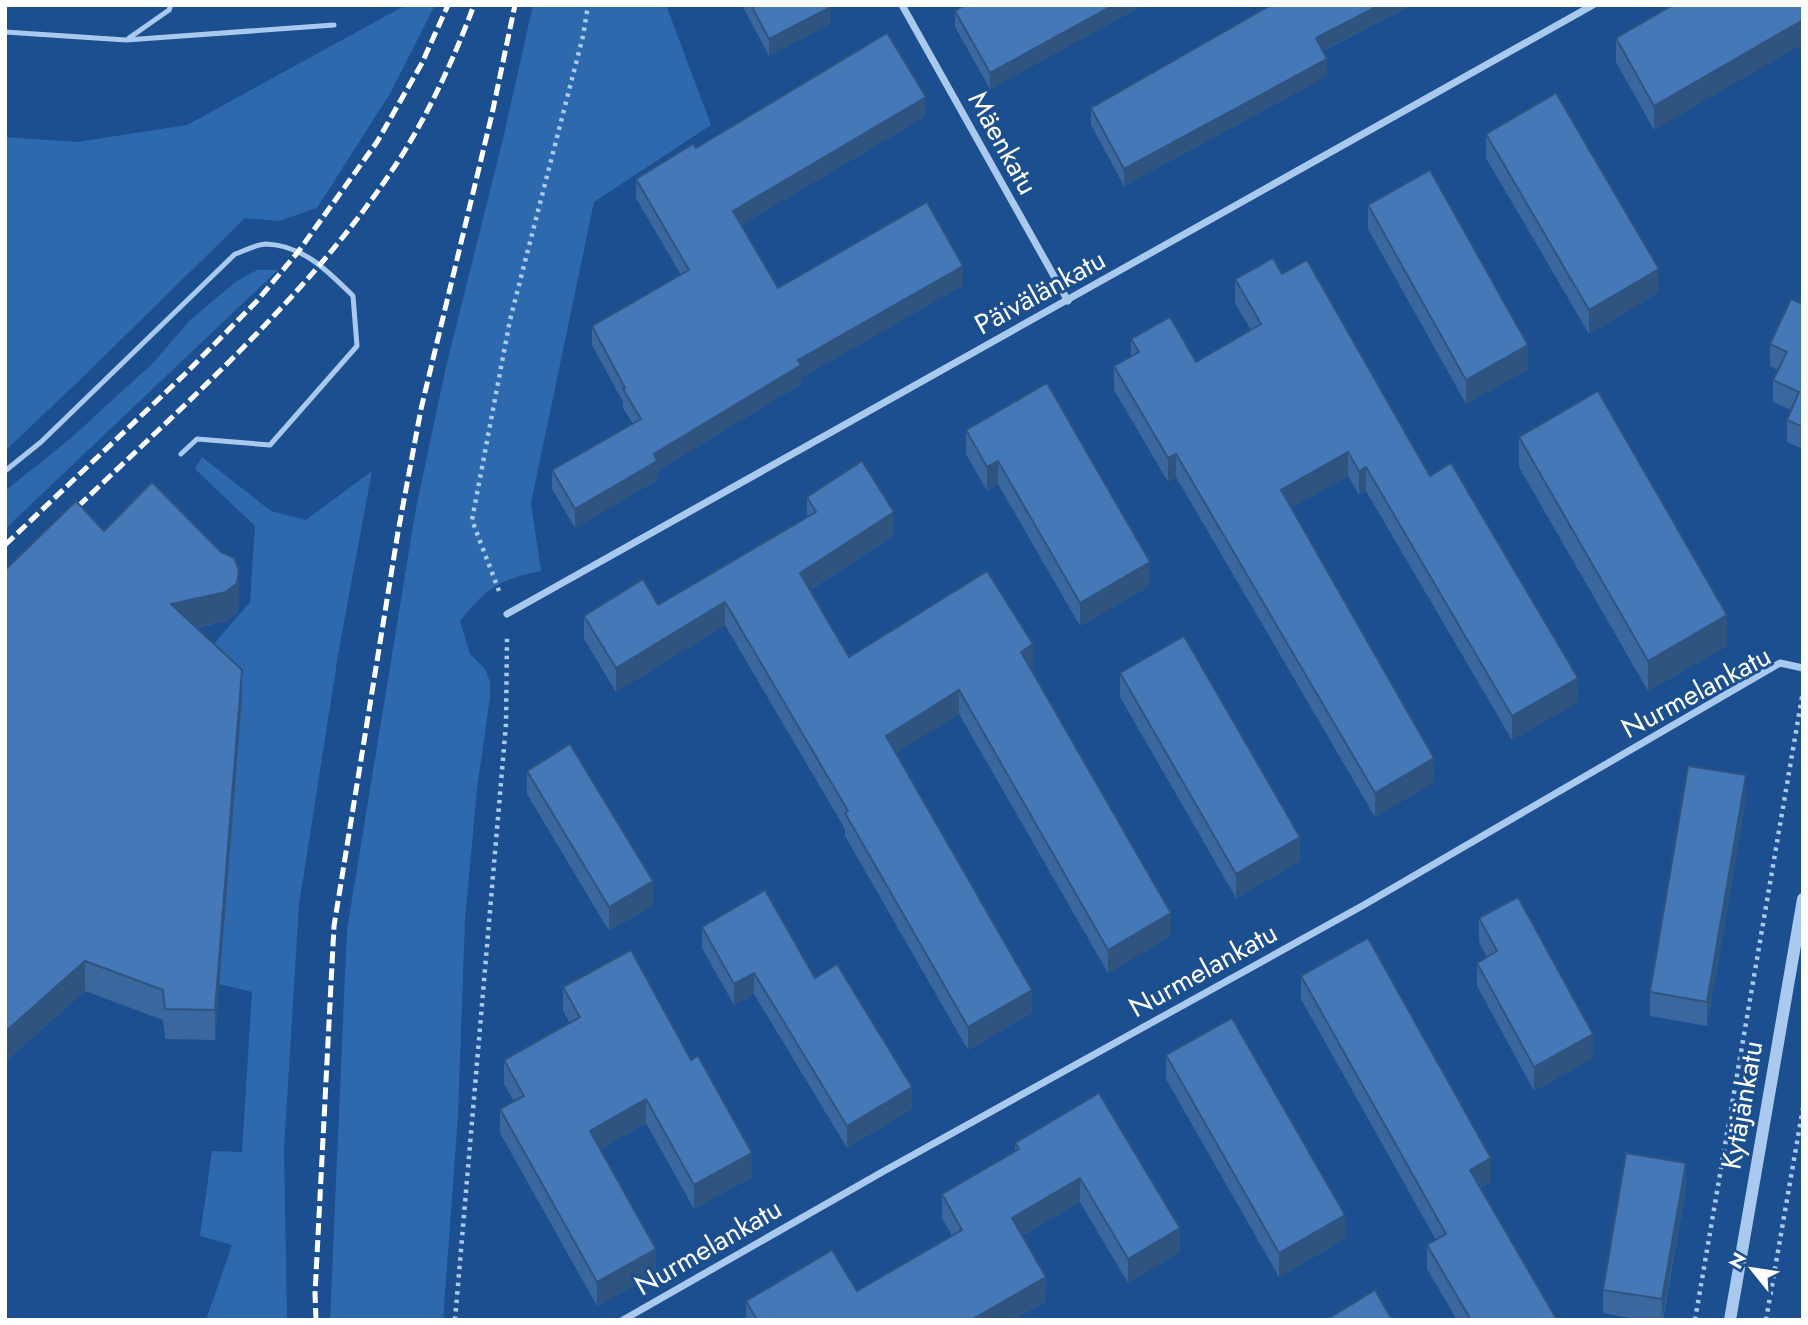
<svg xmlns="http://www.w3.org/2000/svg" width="1808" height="1325" viewBox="0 0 1808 1325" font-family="Jost,sans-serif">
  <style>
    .green { fill: #2e69ad }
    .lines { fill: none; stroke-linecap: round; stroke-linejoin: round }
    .path { stroke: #a9c9ee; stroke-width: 4.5; stroke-dasharray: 3.5 5; stroke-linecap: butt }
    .service { stroke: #a9c9ee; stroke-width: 5 }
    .minor { stroke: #a9c9ee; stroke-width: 7 }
    .tertiary { stroke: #a9c9ee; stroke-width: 12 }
    .rail { stroke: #fff; stroke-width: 5; stroke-dasharray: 12 5; stroke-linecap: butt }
    .wall { fill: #3a679d }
    .shaded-wall { fill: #305480 }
    .building { fill: #4478b7; stroke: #305480; stroke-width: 2 }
    .labels { text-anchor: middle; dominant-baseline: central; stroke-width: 6; stroke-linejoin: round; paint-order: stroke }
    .street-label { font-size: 28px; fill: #fff; stroke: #1b4f8f }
  </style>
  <rect width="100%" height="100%" fill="#1b4f8f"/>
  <g class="green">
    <path d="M406 5H435L391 92 317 208 279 221 245 218 83 377 5 451V137L77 142 187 125Z"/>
    <path d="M533 5H666L711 125 594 202 531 503 541 571C499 579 486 589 460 621L470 654 485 669 490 682V698L477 789 465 920 458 1116 443 1320H330L347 930 416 508 446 367 502 143Z"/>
    <path d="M257 270H278L5 529V491L71 438 154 362 190 320 237 281Z"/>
    <path d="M202 457 271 511 306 520 372 471 339 649 299 905 284 1149 287 1320H206L232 1245 200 1236 212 1151 242 1152 252 992 219 984 200 660 250 602 255 526 195 469Z"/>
  </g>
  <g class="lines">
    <g class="path">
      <path d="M499 591 472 520 510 320 583 36 588 5"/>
      <path d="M455 1320 506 724 507 637"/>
      <path d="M1695 1320 1803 691"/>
      <path d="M1766 1320 1803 1108"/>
    </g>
    <g class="service">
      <path d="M5 32 126 40 334 25"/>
      <path d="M129 38 169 10 171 5"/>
      <path d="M5 471 41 442 235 254C244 251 257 244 266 244 303 245 329 272 353 296L357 346 270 445 197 439 181 454"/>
    </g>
    <g class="minor">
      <path d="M902 5 1068 301"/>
      <path d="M507 614 1593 5"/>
      <path d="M623 1320 884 1171 1362 906 1780 663 1803 668"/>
    </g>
    <path class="tertiary" d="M1730 1320 1803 899"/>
    <g class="rail">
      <path d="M66 518C180 408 310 296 397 163 428 115 454 59 474 5"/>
      <path d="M5 545 184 375 257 301 298 252 377 142 422 63 448 5"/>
      <path d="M316 1320 315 1294 334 926 398 532 421 409 492 114 515 5"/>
    </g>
  </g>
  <g class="wall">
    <path d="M742 5H831V23L769 56Z"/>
    <path d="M1144 5 990 89 955 27V11Z"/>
    <path d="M1412 5 1323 51 1327 76 1124 186 1091 125V108Z"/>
    <path d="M1673 5 1654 130 1616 62V38Z"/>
    <path d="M926 116 741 225 778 288 963 285 801 378V384L657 471V480L575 528 552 489V470L633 424 623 408V402L592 345V326L681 275 636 198V179L696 148Z"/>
    <path d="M1486 134 1659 292 1589 334 1486 158Z"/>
    <path d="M1368 205 1528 369 1466 404 1368 229Z"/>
    <path d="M1282 274 1430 476 1578 702 1512 740 1366 491 1359 495 1348 476 1291 508 1434 782 1375 817 1176 477 1168 482 1114 390V366L1131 356V339L1196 362 1251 330 1235 303V279Z"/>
    <path d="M1803 297V449L1787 442V420L1791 410 1773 402V380L1778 370 1770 366V344L1800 303Z"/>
    <path d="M966 430 1150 586 1080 626 998 484 987 491 966 454Z"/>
    <path d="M1519 437 1727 646 1648 691 1519 467Z"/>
    <path d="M807 497 894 535 810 590 849 657 1033 667 1031 669 1171 936 1108 973 959 714 895 753 1032 1013 968 1050 845 836V829L725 625 616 692 584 639V616L658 605 807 517Z"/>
    <path d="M104 531 239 600 237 613 226 621 197 628 242 699 215 1040 165 1039 163 1020 85 991 5 1062V570Z"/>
    <path d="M1120 673 1300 861 1236 898 1120 697Z"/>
    <path d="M527 771 653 905 609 931 527 794Z"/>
    <path d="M1746 799 1707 1026 1650 1016V992Z"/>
    <path d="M1479 918 1593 1058 1534 1091 1477 986V963L1487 957 1479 942Z"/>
    <path d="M702 927 815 978 912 1109 847 1148 754 994 734 1005 702 948Z"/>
    <path d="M1301 976 1491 1181 1480 1188 1557 1320H1457L1427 1269V1245L1436 1240 1301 999Z"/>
    <path d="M563 987 752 1177 694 1209 646 1123 601 1149 656 1273 597 1306 500 1133V1109L514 1102 504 1084V1060L570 1023 563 1011Z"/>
    <path d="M1166 1055 1345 1239 1279 1277 1166 1079Z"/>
    <path d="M1099 1093 1180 1252 1128 1283 1080 1202 1022 1236 1046 1301 1013 1320H746V1301L857 1291 952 1236 942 1218V1194L1015 1151V1143Z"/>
    <path d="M1686 1187 1663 1320H1641L1603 1313V1290Z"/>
  </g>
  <g class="shaded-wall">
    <path d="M1114 5H1144L990 89V73Z"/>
    <path d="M1380 5H1412L1316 54V38Z"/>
    <path d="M831 7V23L769 56V39Z"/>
    <path d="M1803 20V44L1654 130V106Z"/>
    <path d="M1327 59V76L1124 186V169Z"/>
    <path d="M926 97V116L733 230V211Z"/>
    <path d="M963 266V285L801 378V384L657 471V480L575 528V509L654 454 798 360Z"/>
    <path d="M1659 269V292L1589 334V310Z"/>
    <path d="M1528 345V369L1466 404V380Z"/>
    <path d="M1348 452V476L1281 514V490Z"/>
    <path d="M1176 454V477L1168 482V458Z"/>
    <path d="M998 461V484L987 491V467Z"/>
    <path d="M1366 467V491L1359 495V471Z"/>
    <path d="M894 512V535L800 596V573Z"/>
    <path d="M1150 562V586L1080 626V603Z"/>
    <path d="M239 570V600L237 613 226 621 171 633V604Z"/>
    <path d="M725 602V625L616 692V668Z"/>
    <path d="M1727 615V646L1648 691V661Z"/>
    <path d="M1033 644V667L1021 675V652Z"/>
    <path d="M242 670V699L215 1040V1010Z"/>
    <path d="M1578 678V702L1512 740V716Z"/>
    <path d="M959 690V714L886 759V736Z"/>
    <path d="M1434 758V782L1375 817V793Z"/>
    <path d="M1746 775V799L1707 1026V1002Z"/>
    <path d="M1300 837V861L1236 898V874Z"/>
    <path d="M653 881V905L609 931V907Z"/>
    <path d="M1171 913V936L1108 973V950Z"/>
    <path d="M85 961V991L5 1062V1032Z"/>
    <path d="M754 973V994L734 1005V984Z"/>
    <path d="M1032 990V1013L968 1050V1027Z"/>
    <path d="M1593 1034V1058L1534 1091V1067Z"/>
    <path d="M912 1087V1109L847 1148V1126Z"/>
    <path d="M646 1099V1123L590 1155V1131Z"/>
    <path d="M752 1153V1177L694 1209V1185Z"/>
    <path d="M1491 1158V1181L1470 1193V1170Z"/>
    <path d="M1686 1163V1187L1662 1320V1299Z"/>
    <path d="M1080 1178V1202L1012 1242V1218Z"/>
    <path d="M1345 1215V1239L1279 1277V1253Z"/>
    <path d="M1180 1228V1252L1128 1283V1259Z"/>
    <path d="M656 1249V1273L597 1306V1282Z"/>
    <path d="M1046 1277V1301L1013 1320H971Z"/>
  </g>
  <g class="building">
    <path d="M751 5H831V7L769 39Z"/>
    <path d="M965 5H1114L990 73 955 11Z"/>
    <path d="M1271 5H1380L1316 38 1327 59 1124 169 1091 108Z"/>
    <path d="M1673 5H1803V20L1654 106 1616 38Z"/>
    <path d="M887 33 926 97 733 211 778 288 927 202 963 266 798 360 801 365 654 454 657 461 575 509 552 470 641 419 623 389 625 388 592 326 689 270 636 179 693 144 696 148Z"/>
    <path d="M1556 93 1659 269 1589 310 1486 134Z"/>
    <path d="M1430 170 1528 345 1466 380 1368 205Z"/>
    <path d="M1273 258 1282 274 1307 260 1430 476 1451 463 1578 678 1512 716 1366 467 1359 471 1348 452 1281 490 1434 758 1375 793 1176 454 1168 458 1114 366 1139 352 1131 339 1170 317 1196 362 1261 324 1235 279Z"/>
    <path d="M1803 297V427L1787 420 1799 392 1773 380 1787 352 1770 344 1791 299 1800 303Z"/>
    <path d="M1047 383 1150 562 1080 603 998 461 987 467 966 430Z"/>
    <path d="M1598 391 1727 615 1648 661 1519 437Z"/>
    <path d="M862 461 894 512 800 573 849 657 987 571 1033 644 1021 652 1171 913 1108 950 959 690 886 736 1032 990 968 1027 845 813 848 811 725 602 616 668 584 616 643 579 658 605 816 512 807 497Z"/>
    <path d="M152 482 221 552 234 558 239 570 237 583 226 592 171 604 242 670 215 1010 165 1009 163 990 85 961 5 1032V570L76 501 104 531Z"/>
    <path d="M1184 636 1300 837 1236 874 1120 673Z"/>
    <path d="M570 744 653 881 609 907 527 771Z"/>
    <path d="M1688 766 1746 775 1707 1002 1650 992Z"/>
    <path d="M765 890 815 978 837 964 912 1087 847 1126 754 973 734 984 702 927Z"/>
    <path d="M1518 897 1593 1034 1534 1067 1477 963 1497 951 1479 918Z"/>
    <path d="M1368 938 1491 1158 1470 1170 1557 1320H1471L1427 1245 1446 1234 1301 976Z"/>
    <path d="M631 950 691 1060 698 1056 752 1153 694 1185 646 1099 590 1131 656 1249 597 1282 500 1109 524 1096 504 1060 580 1017 563 987Z"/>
    <path d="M1232 1018 1345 1215 1279 1253 1166 1055Z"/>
    <path d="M1099 1093 1180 1228 1128 1259 1080 1178 1012 1218 1046 1277 971 1320H757L746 1301 832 1250 857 1291 962 1230 942 1194 1019 1149 1015 1143Z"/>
    <path d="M1626 1153 1686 1163 1662 1299 1603 1290Z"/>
    <path d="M1375 1290 1392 1320H1326Z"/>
  </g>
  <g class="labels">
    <g class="street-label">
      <text transform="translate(1003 143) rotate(61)">Mäenkatu</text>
      <text transform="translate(1040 292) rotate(-29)">Päivälänkatu</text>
      <text transform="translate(1696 692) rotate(-28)">Nurmelankatu</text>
      <text transform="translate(1203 970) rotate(-29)">Nurmelankatu</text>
      <text transform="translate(1742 1105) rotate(-80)">Kytäjänkatu</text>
      <text transform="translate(708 1247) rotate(-30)">Nurmelankatu</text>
    </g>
  </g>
  <rect width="1808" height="1325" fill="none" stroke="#ffffff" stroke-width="14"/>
  <g transform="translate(1752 1269) rotate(300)" stroke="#1b4f8f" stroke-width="5" paint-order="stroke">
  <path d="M0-5L12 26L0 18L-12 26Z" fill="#ffffff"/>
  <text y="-10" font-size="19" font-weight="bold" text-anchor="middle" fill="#ffffff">N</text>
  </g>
</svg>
